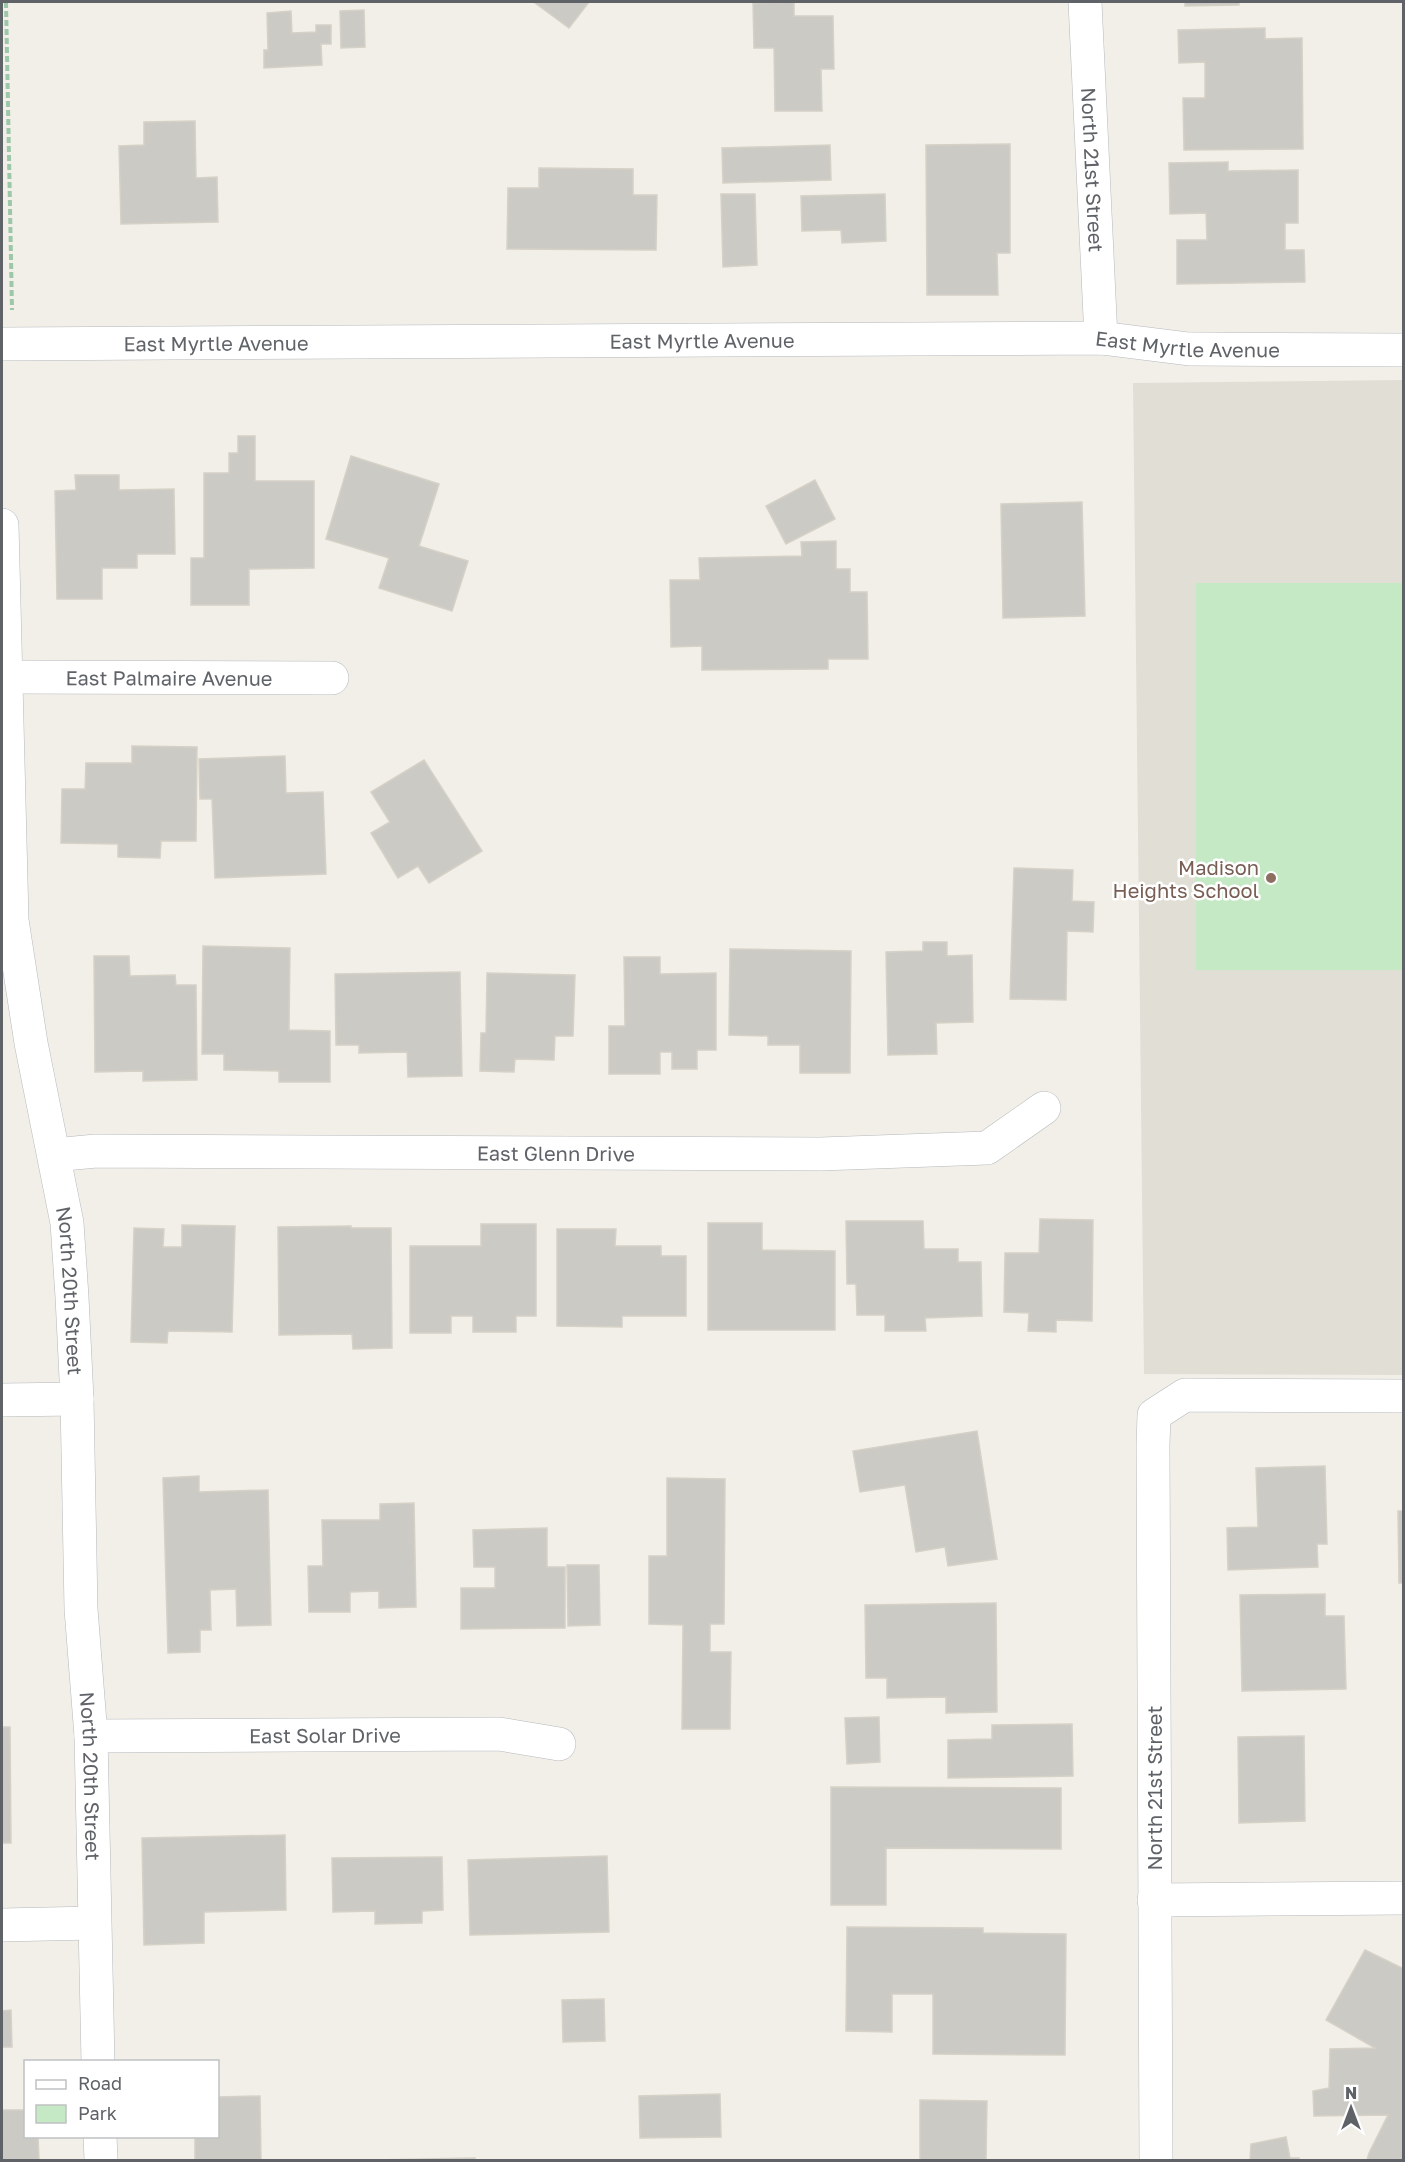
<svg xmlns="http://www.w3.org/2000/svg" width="1405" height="2162" viewBox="0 0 1405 2162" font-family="'Golos Text',sans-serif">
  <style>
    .education { fill: #e1ded6 }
    .green { fill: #c5e8c5 }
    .building { fill: #cccac5; stroke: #d6d1c6; stroke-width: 1.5 }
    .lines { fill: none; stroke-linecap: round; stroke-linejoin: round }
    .minor-casing { stroke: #b5b8bc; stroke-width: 34 }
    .path { stroke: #9cc7a9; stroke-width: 4; stroke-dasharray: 6 3; stroke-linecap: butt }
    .minor { stroke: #fff; stroke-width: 33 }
    .education-dot { fill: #8d6e63; stroke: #fff; stroke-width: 2 }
    .labels { text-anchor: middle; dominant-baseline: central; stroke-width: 5; stroke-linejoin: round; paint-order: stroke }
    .street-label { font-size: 20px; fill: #5f6368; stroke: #fff }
    .education-label { font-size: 20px; fill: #785e54; stroke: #fff; text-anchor: end }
  </style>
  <rect width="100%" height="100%" fill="#f1efe8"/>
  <path class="education" d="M1403 380V1375L1144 1374 1133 383Z"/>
  <rect class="green" x="1196" y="583" width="207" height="387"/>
  <g class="building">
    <path d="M536 2H589L569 28 535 3Z"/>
    <path d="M794 2V16H833L834 69H821L822 111H775L774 48H754L753 3Z"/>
    <path d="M1185 2H1239V5L1185 6Z"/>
    <path d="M364 10 365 47 341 48 340 11Z"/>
    <path d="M291 11 292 33 316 32V25H331V44H321L322 65 264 68V50H268L267 13Z"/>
    <path d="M1265 28V39L1302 38 1303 149 1184 150 1183 98H1205V62L1179 63 1178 30Z"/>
    <path d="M195 121 196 178 217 177 218 222 121 224 119 146 144 145V122Z"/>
    <path d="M1010 144V253H997L998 295H927L926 145Z"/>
    <path d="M830 145 831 180 723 183 722 148Z"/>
    <path d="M1228 162V171L1298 170V223H1285V250H1304L1305 282 1177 284V240H1207L1206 213 1170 214 1169 163Z"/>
    <path d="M539 168 633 169V195H657L656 250 507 249 508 188H539Z"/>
    <path d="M721 194H755L757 265 723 267Z"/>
    <path d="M885 194 886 241 842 243 841 230 802 231 801 196Z"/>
    <path d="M238 436H255V481H314V568L249 569V605H191V558H204V473H229V453H238Z"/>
    <path d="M351 456 439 484 419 546 468 561 452 611 379 588 389 558 326 539Z"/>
    <path d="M75 475H119V490L174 489 175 554H137V568H102V599H57L55 491 76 490Z"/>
    <path d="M815 480 835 519 786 544 766 506Z"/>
    <path d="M1082 502 1085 616 1003 618 1001 504Z"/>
    <path d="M836 541V569H850V592H867L868 659H828V669L702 670V646L671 647 670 580H700L699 558 802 556 801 542Z"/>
    <path d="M132 746 197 747 196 841H161L160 858 118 857V844L61 843 62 789H85L86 763H132Z"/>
    <path d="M285 756 286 793 323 792 326 874 215 878 212 799H200L199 759Z"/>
    <path d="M424 760 482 851 429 883 418 866 398 878 371 833 390 822 371 792Z"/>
    <path d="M1014 868 1073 870 1072 901 1094 902 1093 932 1067 931 1066 1000 1010 999Z"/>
    <path d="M923 942H947V956L972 955 973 1022 936 1023 937 1054 888 1055 886 952 923 951Z"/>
    <path d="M203 946 290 948 289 1030 330 1031V1082H279V1071L224 1070V1054H202Z"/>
    <path d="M730 949 851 951 850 1073H800V1045H768V1036L729 1035Z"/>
    <path d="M94 956H129L130 976 175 975 176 985H196L197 1080 143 1081V1071L95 1072Z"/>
    <path d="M624 957H660V974L716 973V1050H697V1069H672V1052H660V1074H609V1026H625Z"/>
    <path d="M460 972 462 1076 408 1077 407 1052 359 1053V1045H336L335 974Z"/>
    <path d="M487 973 575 975 573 1036H555L554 1060 515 1059 514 1072 480 1071 481 1033H486Z"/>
    <path d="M1040 1219 1093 1220 1092 1321 1056 1320V1332L1028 1331 1029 1313 1004 1312 1005 1253H1039Z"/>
    <path d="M846 1221H923L924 1249H958V1262H981L982 1316 925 1318 926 1331H885V1315H857L856 1284H847Z"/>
    <path d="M708 1223H762V1250L835 1251V1330H708Z"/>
    <path d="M481 1224H536V1316H516V1332H473V1316H451V1333H410V1246H481Z"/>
    <path d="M182 1225 235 1226 232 1332 168 1331 167 1343 131 1342 134 1228 164 1229 163 1247H182Z"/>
    <path d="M351 1226V1228H391L392 1348 353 1349 352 1334 279 1335 278 1227Z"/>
    <path d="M557 1229H616L615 1246H661V1256H686V1316H622V1327L557 1326Z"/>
    <path d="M977 1431 997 1559 948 1566 945 1547 916 1552 905 1485 860 1492 853 1451Z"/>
    <path d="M1325 1466 1327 1544H1317L1318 1567 1228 1570 1227 1528 1258 1527 1256 1468Z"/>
    <path d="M199 1476V1492L268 1490 271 1625 237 1626 236 1589 210 1590 211 1630H200V1652L168 1653 163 1478Z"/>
    <path d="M667 1478 725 1479 724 1624H710V1652H731L730 1729H682L683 1625 649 1624V1556H667Z"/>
    <path d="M414 1503 416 1607 379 1608V1591L350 1592V1612H309L308 1566H323L322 1520H380V1504Z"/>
    <path d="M1398 1511H1404V1583H1399Z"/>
    <path d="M547 1528V1567H565V1628L461 1629V1588H495V1567H474L473 1530Z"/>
    <path d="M567 1565H599L600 1625 568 1626Z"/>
    <path d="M1325 1594V1616H1344L1346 1689 1242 1691 1240 1595Z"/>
    <path d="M996 1603 997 1712 946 1713V1697L887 1698V1678H866L865 1605Z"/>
    <path d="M879 1717 880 1762 847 1764 845 1718Z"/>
    <path d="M1072 1724 1073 1776 948 1778V1740L992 1739V1725Z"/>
    <path d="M2 1727H10L11 1843H2Z"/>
    <path d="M1304 1736 1305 1821 1239 1823 1238 1737Z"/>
    <path d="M831 1787 1061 1788V1849L886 1848V1905H831Z"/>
    <path d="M285 1835 286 1910 204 1912V1943L144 1945 142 1838Z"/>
    <path d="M607 1856 609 1932 470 1935 468 1860Z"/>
    <path d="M442 1857 443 1910 422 1911V1923L375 1924V1911L333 1912 332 1858Z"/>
    <path d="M847 1927 983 1928V1933L1066 1934 1065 2055 933 2054V1994H892V2032L846 2031Z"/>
    <path d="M1365 1950 1404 1969V2160H1367L1369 2153 1388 2115 1314 2116 1313 2091 1329 2088 1330 2049 1375 2048 1326 2020Z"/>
    <path d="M604 1999 605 2041 563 2042 562 2000Z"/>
    <path d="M11 2010 12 2047H2V2011Z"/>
    <path d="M720 2094 721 2137 640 2138 639 2096Z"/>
    <path d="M260 2096 261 2160H195V2136H218V2097Z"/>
    <path d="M920 2100 987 2101 986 2160H920Z"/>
    <path d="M2 2110H26V2136H38L39 2160H2Z"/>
    <path d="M1286 2137 1290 2158H1299L1298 2160H1250L1251 2144Z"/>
    <path d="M475 2158V2160H372Z"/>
  </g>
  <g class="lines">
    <defs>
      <g id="minor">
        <path id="s1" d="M1085 2 1101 338"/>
        <path id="s2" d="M2 344 1101 338 1189 349 1404 350"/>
        <path id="s3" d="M2 525 12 920 31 1043 67 1223 72 1297 77 1399 81 1609 91 1736 98 2062"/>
        <path id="s4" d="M4 677 332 678"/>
        <path id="s5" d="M54 1155 96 1151 821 1154 987 1148 1044 1108"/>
        <path d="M2 1400 77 1399"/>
        <path id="s6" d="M91 1736 499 1734 559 1744"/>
        <path d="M1154 1900 1404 1898"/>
        <path d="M2 1925 93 1923"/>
        <path d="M100 2136 101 2160"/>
        <path d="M1156 2160 1153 1445 1154 1415 1185 1395 1404 1396"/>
      </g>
    </defs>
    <use href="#minor" class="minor-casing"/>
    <path class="path" d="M6 2 12 310"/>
    <use href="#minor" class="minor"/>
  </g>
  <circle class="education-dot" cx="1271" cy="878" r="6"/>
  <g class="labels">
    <g class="street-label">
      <text stroke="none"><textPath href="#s1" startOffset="168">North 21st Street</textPath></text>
      <text stroke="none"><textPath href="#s2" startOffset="700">East Myrtle Avenue</textPath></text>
      <text stroke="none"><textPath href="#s2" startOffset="214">East Myrtle Avenue</textPath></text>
      <text stroke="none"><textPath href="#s2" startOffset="1186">East Myrtle Avenue</textPath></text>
      <text stroke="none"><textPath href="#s4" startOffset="165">East Palmaire Avenue</textPath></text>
      <text stroke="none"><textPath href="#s5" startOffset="502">East Glenn Drive</textPath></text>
      <text stroke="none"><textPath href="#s3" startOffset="771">North 20th Street</textPath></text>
      <text stroke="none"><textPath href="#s6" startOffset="234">East Solar Drive</textPath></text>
      <text stroke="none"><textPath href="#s3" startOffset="1257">North 20th Street</textPath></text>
      <text transform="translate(1154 1788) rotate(-90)">North 21st Street</text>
    </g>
    <g class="education-label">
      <text x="1259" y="867">Madison<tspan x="1259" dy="23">Heights School</tspan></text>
    </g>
  </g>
  <rect width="1405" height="2162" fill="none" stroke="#5f6368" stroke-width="6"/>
  <rect x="24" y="2060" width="195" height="78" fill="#ffffff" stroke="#bfc1c3" stroke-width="1.5"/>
  <rect x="36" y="2080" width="30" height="9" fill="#ffffff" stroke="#bfc1c3" stroke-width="1.5"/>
  <text x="78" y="2090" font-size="18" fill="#5f6368">Road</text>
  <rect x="36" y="2105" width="30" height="18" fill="#c5e8c5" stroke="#bfc1c3" stroke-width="1.5"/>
  <text x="78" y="2120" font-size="18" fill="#5f6368">Park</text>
  <g transform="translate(1351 2108)" stroke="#ffffff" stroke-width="4.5" paint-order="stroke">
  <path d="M0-4.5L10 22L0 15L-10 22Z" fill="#5f6368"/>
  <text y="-9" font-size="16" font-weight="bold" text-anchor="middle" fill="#5f6368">N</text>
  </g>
</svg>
